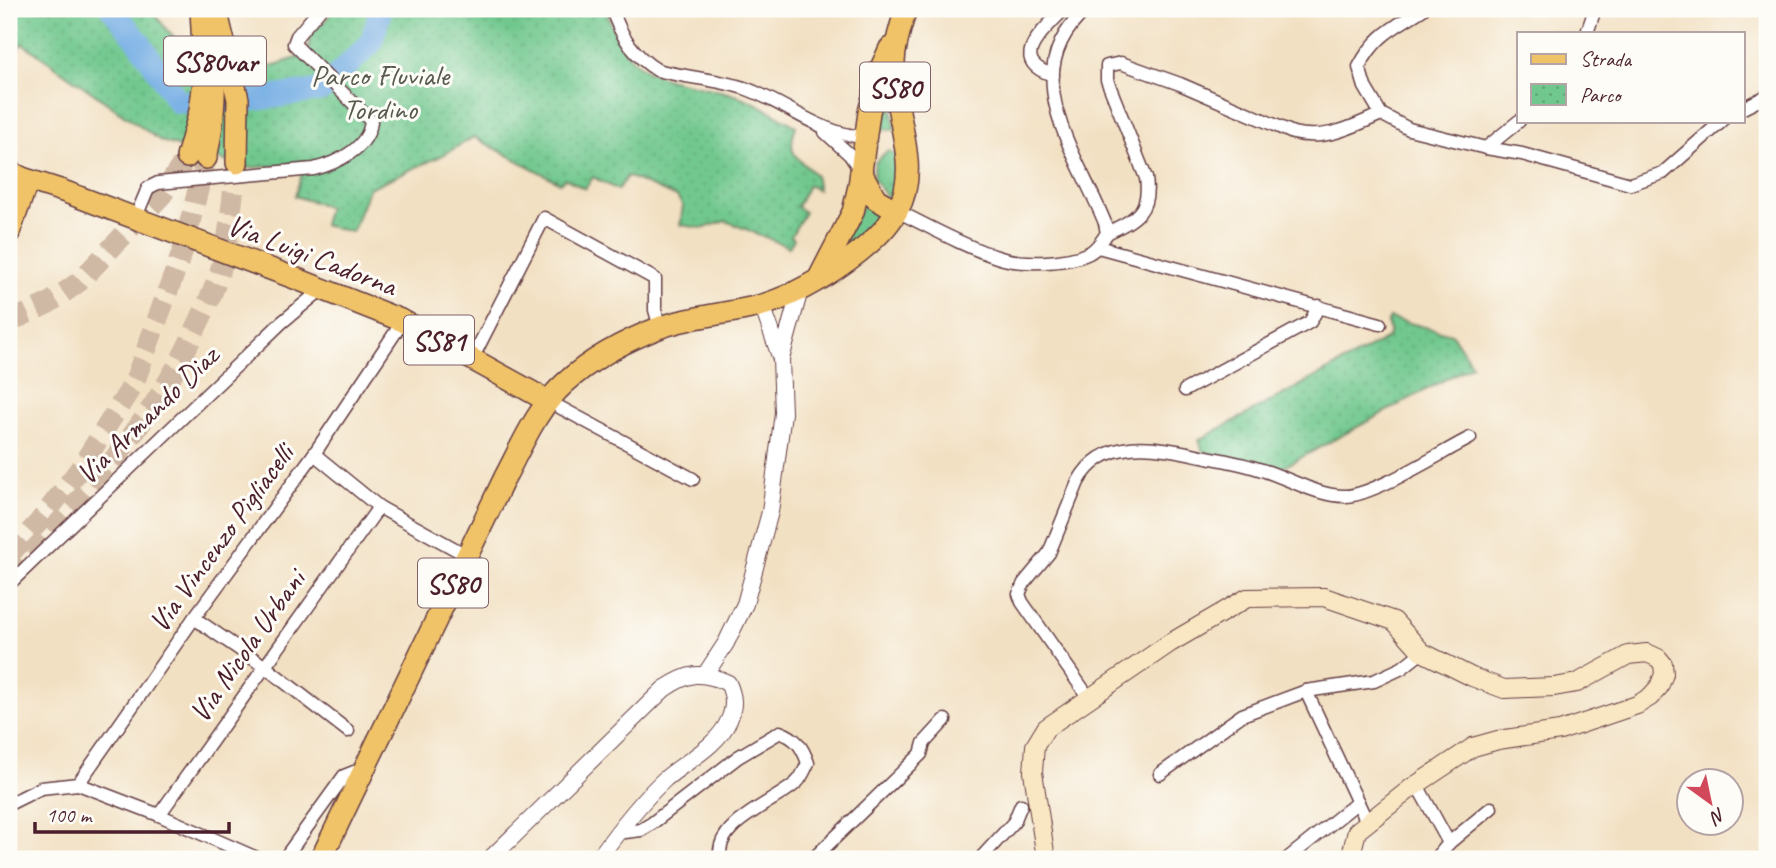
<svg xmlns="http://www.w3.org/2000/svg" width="1776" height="868" viewBox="0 0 1776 868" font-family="Caveat,sans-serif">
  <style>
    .grass { fill: url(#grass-tufts); stroke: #5e745c; stroke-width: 2 }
    .park { fill: url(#park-dots); stroke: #5e745c; stroke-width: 2 }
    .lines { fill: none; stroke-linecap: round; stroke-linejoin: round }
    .river { stroke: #74ade4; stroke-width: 23 }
    .trunk-tunnel { stroke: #d0b9a4; stroke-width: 21; stroke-dasharray: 21 10; stroke-linecap: butt }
    .minor-casing { stroke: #633c42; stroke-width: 15 }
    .tertiary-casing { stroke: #633c42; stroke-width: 18 }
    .secondary-casing { stroke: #633c42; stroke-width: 20 }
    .primary-casing { stroke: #633c42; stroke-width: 24 }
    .trunk-casing { stroke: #633c42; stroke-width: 24 }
    .minor { stroke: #fff; stroke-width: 12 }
    .tertiary { stroke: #fff; stroke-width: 16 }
    .secondary { stroke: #f9e7c3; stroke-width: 18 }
    .primary { stroke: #f1c369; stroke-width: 21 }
    .trunk { stroke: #f1c369; stroke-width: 21 }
    .labels { text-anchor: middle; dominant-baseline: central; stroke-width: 6; stroke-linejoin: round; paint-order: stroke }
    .shield { fill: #fdfcf7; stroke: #806168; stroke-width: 2 }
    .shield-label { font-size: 28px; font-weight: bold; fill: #4a1f2b }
    .park-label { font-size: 30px; fill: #585a4e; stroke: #fdfcf7 }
    .street-label { font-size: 30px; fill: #4a1f2b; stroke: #fdfcf7 }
  </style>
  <defs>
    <pattern id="grass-tufts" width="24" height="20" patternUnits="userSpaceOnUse" patternTransform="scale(1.75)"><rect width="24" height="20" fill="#71c88e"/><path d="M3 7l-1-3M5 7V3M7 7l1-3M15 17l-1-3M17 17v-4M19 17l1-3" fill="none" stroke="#63ab7b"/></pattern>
    <pattern id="park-dots" width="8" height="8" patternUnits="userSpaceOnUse" patternTransform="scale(1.75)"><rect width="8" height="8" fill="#71c88e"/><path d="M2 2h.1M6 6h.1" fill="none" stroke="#63ab7b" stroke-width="1.8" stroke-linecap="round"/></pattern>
  </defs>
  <rect width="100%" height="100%" fill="#fdfcf7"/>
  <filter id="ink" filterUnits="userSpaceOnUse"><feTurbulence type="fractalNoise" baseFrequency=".0143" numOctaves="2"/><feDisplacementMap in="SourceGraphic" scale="14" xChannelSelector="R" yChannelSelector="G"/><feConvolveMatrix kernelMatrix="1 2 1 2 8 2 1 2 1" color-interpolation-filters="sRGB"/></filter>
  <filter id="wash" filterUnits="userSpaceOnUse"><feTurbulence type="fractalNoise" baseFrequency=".00686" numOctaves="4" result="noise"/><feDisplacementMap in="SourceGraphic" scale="28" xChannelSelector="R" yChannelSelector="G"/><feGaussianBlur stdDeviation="1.57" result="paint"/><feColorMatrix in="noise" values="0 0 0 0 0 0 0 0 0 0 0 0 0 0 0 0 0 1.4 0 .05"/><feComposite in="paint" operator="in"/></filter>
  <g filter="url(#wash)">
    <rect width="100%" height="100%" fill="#f2e0c2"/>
    <g class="grass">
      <path d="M886 59 895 130 878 129Z"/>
      <path d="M888 150 896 156 899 170 893 196 887 197 873 178 875 163Z"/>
      <path d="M865 201 884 217 856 244 835 255Z"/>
    </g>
    <g class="park">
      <path d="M9 9H150L189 56 246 74 297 58 309 48 310 36 336 9H606C630 93 678 74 744 98 762 105 779 117 796 126 785 157 799 157 815 175L818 190 808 185 797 207 805 212 791 236 794 239 789 247 726 221 703 228 680 225 683 206 677 197 627 176 618 190 593 177 585 189 565 178 560 183 474 137 441 156 369 188 352 232 323 225 328 207 295 196 306 160 283 165 247 168 161 141 22 43 9 61Z"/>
      <path d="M1390 318 1452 334 1472 365 1278 470 1203 452 1199 440 1388 338 1390 330 1387 324Z"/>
    </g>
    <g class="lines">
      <path class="river" d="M112 9 140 43 178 102 243 101 322 90 371 43 381 9"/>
    </g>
  </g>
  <g filter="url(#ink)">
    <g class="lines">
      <g class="trunk-tunnel">
        <path d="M9 322 49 303 79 282 162 195 187 157"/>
        <path d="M9 555 39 522 79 470 134 383 183 250 206 158"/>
        <path d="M9 577C81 499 145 434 192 337 202 315 214 292 221 268 230 236 232 197 237 163"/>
      </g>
      <defs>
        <g id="minor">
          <path d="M612 9C620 35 634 56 657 70 686 78 719 79 747 89 788 104 822 136 867 137"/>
          <path d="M1423 9C1394 28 1376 34 1359 67L1365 87 1381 114 1409 129 1486 148 1522 154 1630 184 1663 173 1722 121"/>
          <path d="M1587 33 1595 9"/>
          <path d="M1053 75C1004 60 1047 28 1064 9"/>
          <path d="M1743 108 1767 96"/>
          <path d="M825 132 850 155 860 170"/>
          <path d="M1486 148 1519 121"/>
          <path d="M897 211C930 227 963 246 997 257 1020 265 1066 264 1089 253 1097 249 1102 241 1107 233L1105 223C1077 153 1013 73 1087 9"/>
          <path d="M135 219 148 188 158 183 314 169C337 163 369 148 371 121L294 44 297 36 320 9"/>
          <path d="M1107 233C1135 219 1151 212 1146 178L1107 80V66L1121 63 1180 84 1293 133C1324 141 1353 127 1381 114"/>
          <path d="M1098 247 1380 324"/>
          <path d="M472 359 544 218 655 279V310L660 328"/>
          <path d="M1185 390 1310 322 1319 306"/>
          <path d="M548 401 693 479"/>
          <path d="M314 454 379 507 466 555"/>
          <path d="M9 584 281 323 316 294 326 290"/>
          <path d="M194 618 264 666 348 731"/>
          <path d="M1306 691 1367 822"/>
          <path d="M1089 698 1022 602 1019 594 1024 583 1049 553 1078 482C1104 434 1159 447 1202 456 1223 460 1245 464 1265 471 1290 479 1318 496 1345 496 1373 496 1442 452 1470 438"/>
          <path d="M1160 774 1242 715 1306 691 1374 681 1402 668 1422 652"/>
          <path d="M78 784 194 618 314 454 403 321"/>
          <path d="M1417 785 1449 843"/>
          <path d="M9 804 41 788 78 784 159 815 259 859"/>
          <path d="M159 815 379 507"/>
          <path d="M617 833 641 830 651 824 738 757 780 732C796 738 802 746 808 763 805 769 802 777 797 782 778 801 711 824 721 859"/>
          <path d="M284 859 344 776 364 768"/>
          <path d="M813 859 921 754 924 743 945 720"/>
          <path d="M980 859 1014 822 1021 805"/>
          <path d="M1287 859 1358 802"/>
          <path d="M1436 859 1449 843 1491 808"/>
        </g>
        <g id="tertiary">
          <path d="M762 305 781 359"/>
          <path d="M705 675 726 643 745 604 770 512 783 413 781 359 800 290"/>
          <path d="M490 859 664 689C688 673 700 670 728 683 734 696 735 706 729 720 718 746 686 761 665 779 640 802 618 831 598 859"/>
        </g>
        <path id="secondary" d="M1046 859 1033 772 1035 746 1046 728 1170 643 1247 598 1324 597 1394 621 1422 652 1472 677 1504 689 1554 687 1577 683 1628 655 1647 653 1658 658 1663 664 1664 674 1659 687 1650 697 1637 705 1560 731 1498 740 1473 747 1410 789 1357 831 1350 859"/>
        <g id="primary">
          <path d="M9 171 22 178 63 191 297 279 403 321 548 401"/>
          <path d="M861 172 876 199 897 211"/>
          <path d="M9 233 24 191 22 178"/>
          <path d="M820 276 853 212 859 186 869 112 881 68 890 48"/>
          <path d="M321 859 505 477C522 445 537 408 565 383 591 359 627 340 661 327 693 316 727 314 759 306 801 295 876 249 897 211 922 168 894 117 894 71 893 50 900 29 906 9"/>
        </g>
        <g id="trunk">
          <path d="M201 9 203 49"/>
          <path d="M216 9 238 99 237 163"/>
          <path d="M187 157 200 111 203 88"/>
          <path d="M206 158C216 116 216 74 212 32"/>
        </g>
      </defs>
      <use href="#minor" class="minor-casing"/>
      <use href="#tertiary" class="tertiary-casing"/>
      <use href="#secondary" class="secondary-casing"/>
      <use href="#primary" class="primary-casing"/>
      <use href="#trunk" class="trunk-casing"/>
      <use href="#minor" class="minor"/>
      <use href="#tertiary" class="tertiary"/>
      <use href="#secondary" class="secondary"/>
      <use href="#primary" class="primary"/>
      <use href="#trunk" class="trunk"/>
    </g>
  </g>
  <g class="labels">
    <g class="shield">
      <rect x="164" y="36.5" width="102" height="49" rx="5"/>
      <rect x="860" y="62.5" width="70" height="49" rx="5"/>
      <rect x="404" y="315.5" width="70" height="49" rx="5"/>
      <rect x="418" y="558.5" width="70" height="49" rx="5"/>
    </g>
    <g class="shield-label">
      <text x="215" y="61">SS80var</text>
      <text x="895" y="87">SS80</text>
      <text x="439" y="340">SS81</text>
      <text x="453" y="583">SS80</text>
    </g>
    <g class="park-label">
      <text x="380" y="75">Parco Fluviale<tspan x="380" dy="34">Tordino</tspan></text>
    </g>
    <g class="street-label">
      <text transform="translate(312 255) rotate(21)">Via Luigi Cadorna</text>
      <text transform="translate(147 415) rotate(-44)">Via Armando Diaz</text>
      <text transform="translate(221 538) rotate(-54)">Via Vincenzo Pigliacelli</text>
      <text transform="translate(247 646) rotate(-55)">Via Nicola Urbani</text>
    </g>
  </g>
  <rect width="1776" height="868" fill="none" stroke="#fdfcf7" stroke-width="35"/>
  <rect x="1517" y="32" width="228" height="91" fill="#fdfcf7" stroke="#b5a4a5" stroke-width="2"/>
  <rect x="1531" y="54" width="35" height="10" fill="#f1c369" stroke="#b5a4a5" stroke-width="2"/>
  <text x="1580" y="66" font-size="21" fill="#4a1f2b">Strada</text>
  <rect x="1531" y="84" width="35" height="21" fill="url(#park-dots)" stroke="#b5a4a5" stroke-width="2"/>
  <text x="1580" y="102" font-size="21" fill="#4a1f2b">Parco</text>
  <g transform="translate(1710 802) rotate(147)"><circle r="33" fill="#fdfcf7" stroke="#b5a4a5" stroke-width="2"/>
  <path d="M0-5L12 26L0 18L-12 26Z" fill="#d1495b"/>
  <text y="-10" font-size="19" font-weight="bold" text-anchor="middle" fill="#4a1f2b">N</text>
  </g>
  <path d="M35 822v10h194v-10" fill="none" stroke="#4a1f2b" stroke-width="3.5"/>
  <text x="46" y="822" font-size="21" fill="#4a1f2b" stroke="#fdfcf7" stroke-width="5" paint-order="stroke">100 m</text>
</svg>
